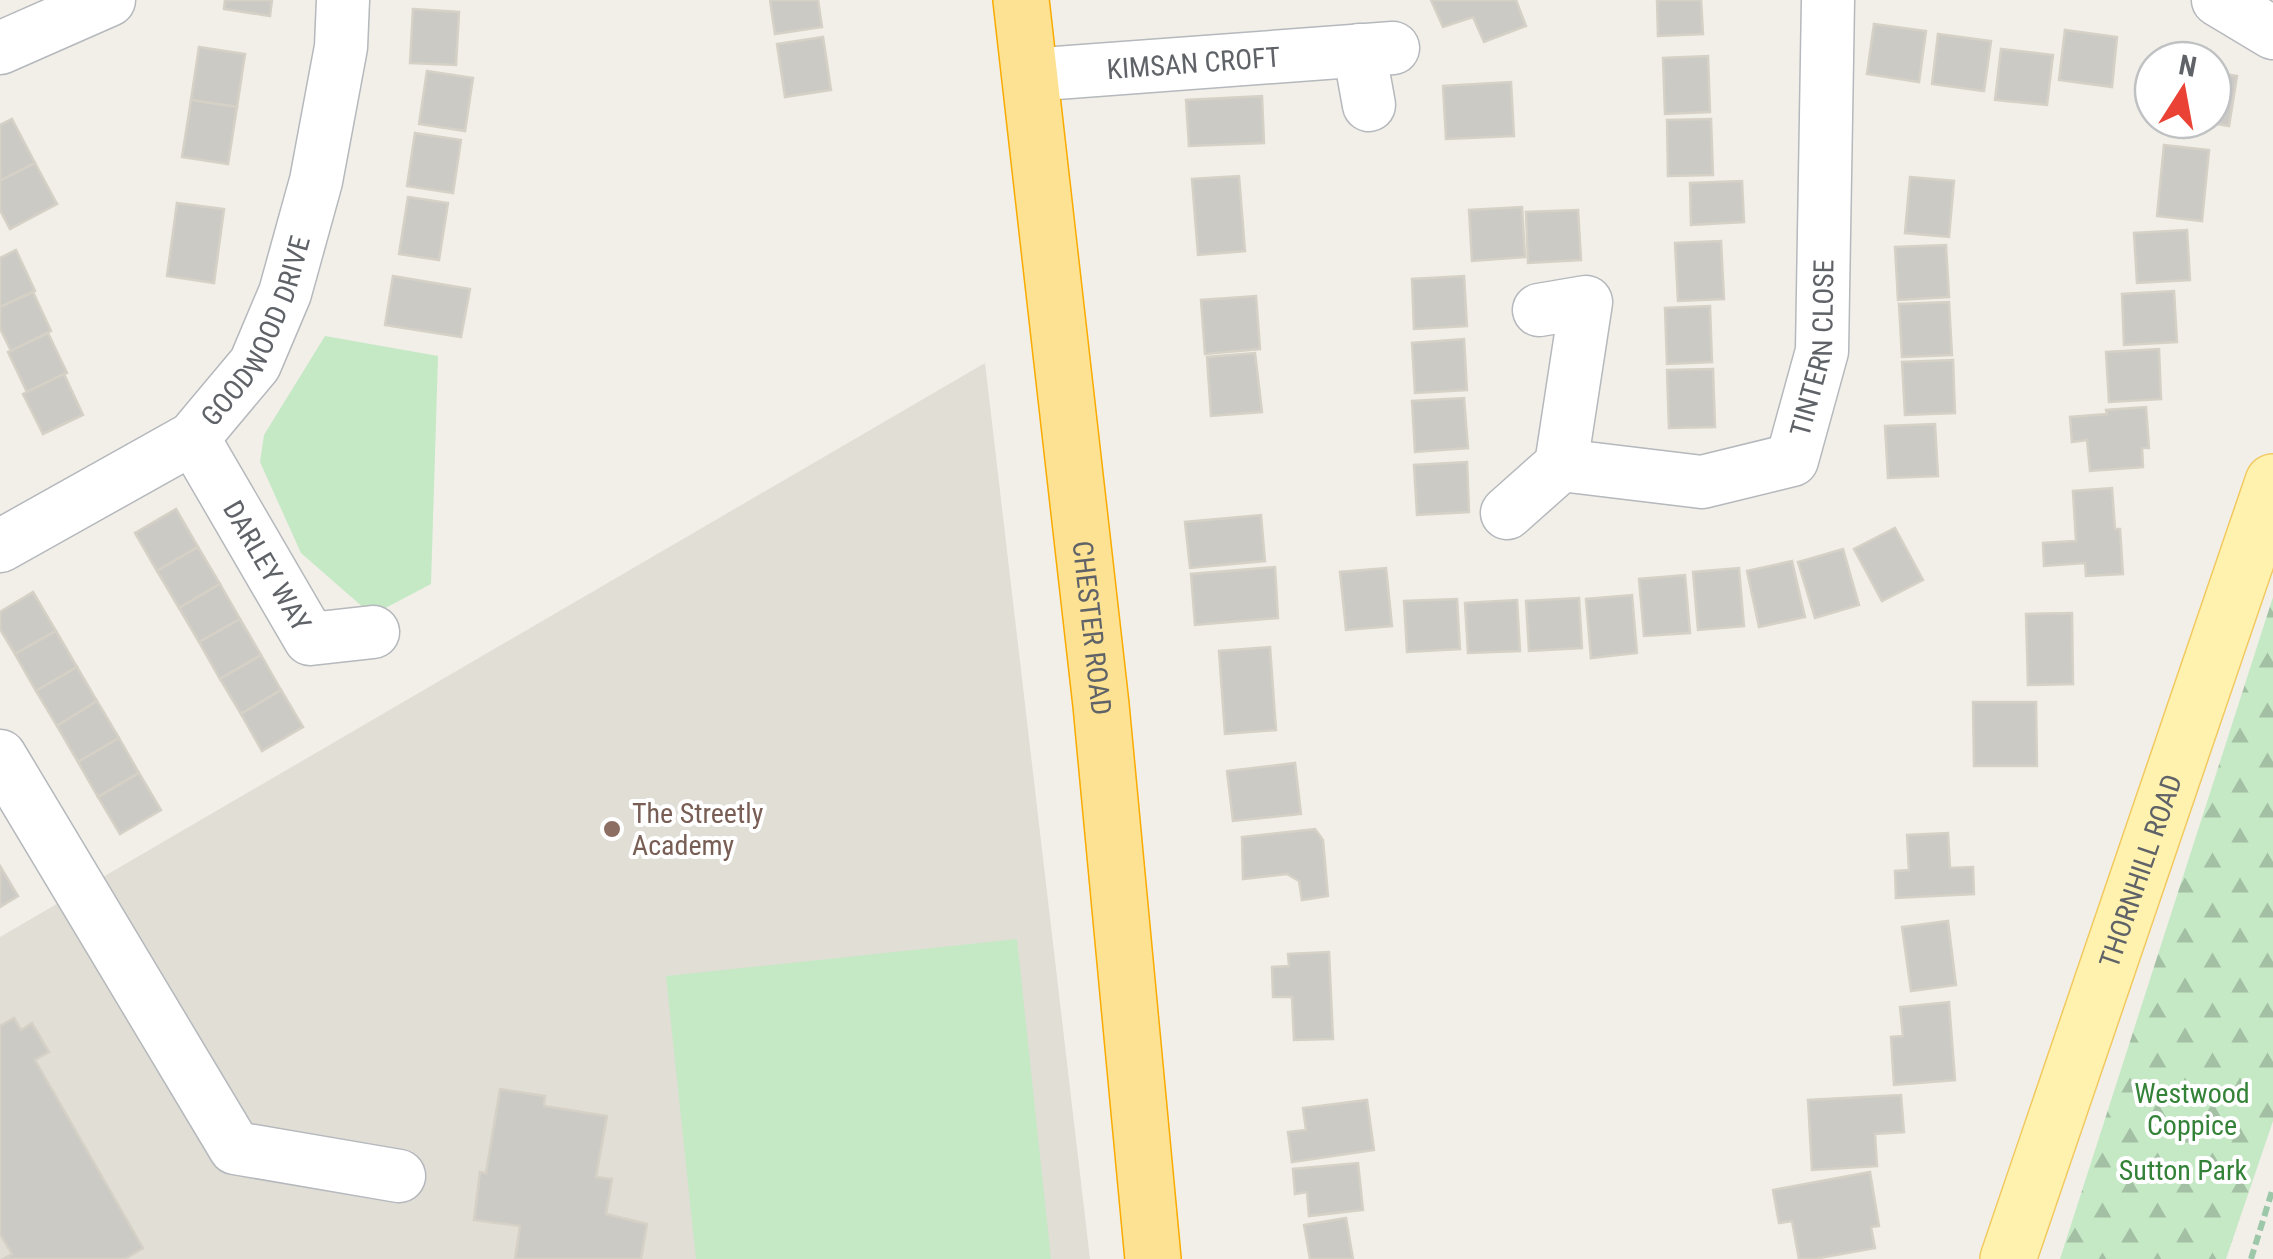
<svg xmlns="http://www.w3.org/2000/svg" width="2273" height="1259" font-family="'Roboto Condensed',sans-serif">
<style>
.education{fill:#e1ded6}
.green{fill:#c5e8c5}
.forest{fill:url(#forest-firs)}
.building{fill:#cccac5;stroke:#d6d1c6;stroke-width:2.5}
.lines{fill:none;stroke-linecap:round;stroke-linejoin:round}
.minor-casing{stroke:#b5b8bc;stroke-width:55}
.major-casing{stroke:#f2c960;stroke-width:58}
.highway-casing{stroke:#f9ab00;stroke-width:58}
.path{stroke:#9cc7a9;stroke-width:6;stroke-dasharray:10 5;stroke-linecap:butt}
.minor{stroke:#fff;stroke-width:52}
.major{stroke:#fff2af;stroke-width:55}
.highway{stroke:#fde293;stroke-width:55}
.education-dot{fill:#8d6e63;stroke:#fff;stroke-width:4}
.labels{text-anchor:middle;stroke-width:8;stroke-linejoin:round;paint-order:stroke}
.street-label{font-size:28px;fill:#5f6368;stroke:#fff}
.education-label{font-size:28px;fill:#785e54;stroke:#fff;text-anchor:start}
.park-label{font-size:28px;fill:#348238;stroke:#fff}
</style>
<defs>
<pattern id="forest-firs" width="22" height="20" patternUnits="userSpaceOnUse" patternTransform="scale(2.5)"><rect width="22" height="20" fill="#c5e8c5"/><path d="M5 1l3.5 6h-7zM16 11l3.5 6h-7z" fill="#a3c0a4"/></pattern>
</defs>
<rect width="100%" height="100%" fill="#f1efe8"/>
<!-- education -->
<path class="education" d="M 985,363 L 1090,1259 L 0,1259 L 0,937 Z"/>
<!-- green -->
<g class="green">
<path d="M 325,336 L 438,356 L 431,584 L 372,615 L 301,553 L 260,462 L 264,435 Z"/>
<path d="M 1017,939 L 1051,1259 L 696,1259 L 666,976 Z"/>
</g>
<!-- forest -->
<path class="forest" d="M 2273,597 L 2273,1121 L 2226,1259 L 2060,1259 Z"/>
<!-- building -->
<g class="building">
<path d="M 225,0 L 272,0 L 270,16 L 224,9 Z"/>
<path d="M 770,0 L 818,0 L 822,27 L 775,34 Z"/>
<path d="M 1431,0 L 1516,0 L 1526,26 L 1484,42 L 1473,17 L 1443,27 Z"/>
<path d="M 1657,0 L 1701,0 L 1703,34 L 1658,36 Z"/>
<path d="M 413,9 L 459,12 L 456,65 L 410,63 Z"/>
<path d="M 1874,24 L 1926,31 L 1919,82 L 1867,74 Z"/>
<path d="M 2065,30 L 2117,37 L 2112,87 L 2059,80 Z"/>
<path d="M 1938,34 L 1991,41 L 1984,91 L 1932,84 Z"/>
<path d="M 823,37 L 831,90 L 785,97 L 777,44 Z"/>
<path d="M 199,47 L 245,54 L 237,107 L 191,100 Z"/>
<path d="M 2001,49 L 2053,55 L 2047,105 L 1995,100 Z"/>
<path d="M 1708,56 L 1710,112 L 1665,114 L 1663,58 Z"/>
<path d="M 427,71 L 473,78 L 465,131 L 419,124 Z"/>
<path d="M 2213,72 L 2237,76 L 2229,126 L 2193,120 L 2213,120 Z"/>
<path d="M 1511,82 L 1514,136 L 1446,139 L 1443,86 Z"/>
<path d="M 1262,96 L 1264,143 L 1189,146 L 1186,100 Z"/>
<path d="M 191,100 L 237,107 L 228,164 L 182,157 Z"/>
<path d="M 12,119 L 35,163 L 0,181 L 0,125 Z"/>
<path d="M 1711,119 L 1713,175 L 1668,176 L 1667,120 Z"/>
<path d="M 415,133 L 461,140 L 453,193 L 407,186 Z"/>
<path d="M 2164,145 L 2209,150 L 2202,221 L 2157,216 Z"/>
<path d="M 35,163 L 57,204 L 10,229 L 0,210 L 0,181 Z"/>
<path d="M 1239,176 L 1245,251 L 1198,255 L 1192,179 Z"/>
<path d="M 1910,177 L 1954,181 L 1949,237 L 1905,233 Z"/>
<path d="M 1742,181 L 1744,222 L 1691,225 L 1690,183 Z"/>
<path d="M 408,197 L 448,203 L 439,260 L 399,254 Z"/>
<path d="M 177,203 L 224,209 L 214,283 L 167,276 Z"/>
<path d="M 1522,207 L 1525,257 L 1472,261 L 1469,210 Z"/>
<path d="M 1578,210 L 1581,260 L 1528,263 L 1526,212 Z"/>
<path d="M 2187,230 L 2190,280 L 2137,283 L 2134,233 Z"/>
<path d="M 1721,241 L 1724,299 L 1678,301 L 1675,243 Z"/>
<path d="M 1946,245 L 1949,297 L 1898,300 L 1895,247 Z"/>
<path d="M 16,250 L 35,291 L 0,307 L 0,258 Z"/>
<path d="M 393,276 L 470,289 L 461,337 L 385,325 Z"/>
<path d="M 1464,276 L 1467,326 L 1414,329 L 1412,279 Z"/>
<path d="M 2174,291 L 2177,342 L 2124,345 L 2122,294 Z"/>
<path d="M 33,292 L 51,331 L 11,351 L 0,328 L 0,307 Z"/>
<path d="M 1256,296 L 1260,349 L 1205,354 L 1201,300 Z"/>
<path d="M 1949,302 L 1952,355 L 1902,357 L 1899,304 Z"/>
<path d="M 1710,306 L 1712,362 L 1667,364 L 1665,308 Z"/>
<path d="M 48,333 L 67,373 L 27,392 L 8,352 Z"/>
<path d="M 1464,339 L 1467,390 L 1415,393 L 1412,343 Z"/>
<path d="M 2159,349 L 2161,399 L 2109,402 L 2106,352 Z"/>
<path d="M 1255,353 L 1262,412 L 1211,416 L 1207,357 Z"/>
<path d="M 1953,360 L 1955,413 L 1905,415 L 1902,362 Z"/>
<path d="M 1713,369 L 1715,427 L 1669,428 L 1667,370 Z"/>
<path d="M 64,374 L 83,415 L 43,434 L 23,394 Z"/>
<path d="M 1464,398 L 1468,448 L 1415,452 L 1412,401 Z"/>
<path d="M 2146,407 L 2149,448 L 2142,448 L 2143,467 L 2090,471 L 2087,440 L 2072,442 L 2070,417 L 2107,414 L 2106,410 Z"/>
<path d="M 1935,424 L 1938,476 L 1888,478 L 1885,426 Z"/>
<path d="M 1467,462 L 1469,512 L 1417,515 L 1414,465 Z"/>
<path d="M 2112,488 L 2115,529 L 2120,529 L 2123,574 L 2086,576 L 2085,563 L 2044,566 L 2043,543 L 2076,541 L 2073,491 Z"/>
<path d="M 176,509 L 198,547 L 157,571 L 135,533 Z"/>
<path d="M 1261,515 L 1265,561 L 1190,568 L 1185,522 Z"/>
<path d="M 1895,528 L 1923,580 L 1882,601 L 1854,549 Z"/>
<path d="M 198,547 L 220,584 L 179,608 L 157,571 Z"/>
<path d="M 1843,549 L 1859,605 L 1815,618 L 1798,562 Z"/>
<path d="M 1792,561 L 1805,617 L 1759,627 L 1747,571 Z"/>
<path d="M 1275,567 L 1278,618 L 1195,625 L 1191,574 Z"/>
<path d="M 1386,568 L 1392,626 L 1346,630 L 1340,572 Z"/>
<path d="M 1739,568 L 1744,626 L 1698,630 L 1693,572 Z"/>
<path d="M 1685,575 L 1690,633 L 1644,636 L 1639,579 Z"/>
<path d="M 220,584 L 240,619 L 199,642 L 179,608 Z"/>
<path d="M 33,592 L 56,631 L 15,654 L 0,629 L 0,612 Z"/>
<path d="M 1632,595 L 1637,653 L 1591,658 L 1586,599 Z"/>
<path d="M 1579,598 L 1582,648 L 1529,651 L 1526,601 Z"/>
<path d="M 1457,599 L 1460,649 L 1407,652 L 1404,601 Z"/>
<path d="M 1517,600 L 1520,651 L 1468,653 L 1465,603 Z"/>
<path d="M 2072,613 L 2073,684 L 2028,685 L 2026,614 Z"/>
<path d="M 240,619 L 261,655 L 220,679 L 199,642 Z"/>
<path d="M 56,631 L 77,667 L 36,691 L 15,654 Z"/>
<path d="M 1270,647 L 1276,730 L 1225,734 L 1219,651 Z"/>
<path d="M 261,655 L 281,690 L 241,714 L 220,679 Z"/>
<path d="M 77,667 L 97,701 L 57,726 L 36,691 Z"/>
<path d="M 281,690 L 303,727 L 262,751 L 241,714 Z"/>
<path d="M 97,701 L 119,738 L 78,762 L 57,726 Z"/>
<path d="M 1973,702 L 2036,702 L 2037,766 L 1974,766 Z"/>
<path d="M 119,738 L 139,773 L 98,797 L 78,762 Z"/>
<path d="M 1295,763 L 1301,814 L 1233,821 L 1227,771 Z"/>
<path d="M 139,773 L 161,810 L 120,834 L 98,797 Z"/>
<path d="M 1315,829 L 1323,840 L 1328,896 L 1302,900 L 1299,881 L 1287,874 L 1243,879 L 1242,837 Z"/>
<path d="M 1948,833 L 1950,868 L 1973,867 L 1974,894 L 1896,898 L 1895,871 L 1909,870 L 1907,835 Z"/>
<path d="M 0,866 L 18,896 L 0,907 Z"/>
<path d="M 1948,921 L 1956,985 L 1911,991 L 1902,927 Z"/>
<path d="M 1329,952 L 1333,1039 L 1294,1040 L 1292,997 L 1273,997 L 1272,967 L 1289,966 L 1288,954 Z"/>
<path d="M 1949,1002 L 1955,1080 L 1894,1085 L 1891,1037 L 1903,1036 L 1900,1007 Z"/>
<path d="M 14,1018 L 21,1030 L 32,1023 L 49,1052 L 35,1060 L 143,1248 L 125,1259 L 3,1259 L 12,1254 L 0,1234 L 0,1026 Z"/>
<path d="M 500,1089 L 545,1096 L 544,1106 L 607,1116 L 596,1177 L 612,1179 L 606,1214 L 647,1224 L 641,1259 L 515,1259 L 520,1226 L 474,1220 L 480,1172 L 486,1173 Z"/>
<path d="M 1901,1095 L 1904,1132 L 1875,1134 L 1877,1166 L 1812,1170 L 1808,1100 Z"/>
<path d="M 1367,1100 L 1374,1150 L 1292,1162 L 1288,1132 L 1306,1130 L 1303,1108 Z"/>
<path d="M 1358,1163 L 1363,1210 L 1309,1216 L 1307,1192 L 1295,1194 L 1293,1169 Z"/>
<path d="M 1870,1172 L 1879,1226 L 1871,1227 L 1875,1248 L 1814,1259 L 1799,1259 L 1792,1221 L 1779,1223 L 1773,1190 Z"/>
<path d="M 1346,1218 L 1353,1259 L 1310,1259 L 1304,1225 Z"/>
</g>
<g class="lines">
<!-- minor casing -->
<g class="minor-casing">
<g id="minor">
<path d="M 2218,0 L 2273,33"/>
<path d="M 0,48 L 109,0"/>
<path d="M 1359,50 L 1369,105"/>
<path id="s1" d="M 1029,75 L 1393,48"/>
<path d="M 1539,310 L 1586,302 L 1561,465"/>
<path id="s2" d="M 193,438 L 310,639 L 373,632"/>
<path id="s3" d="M 1507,513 L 1561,465 L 1702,482 L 1792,460 L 1822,351 L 1828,0"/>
<path id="s4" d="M 0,546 L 193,438 L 255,364 L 285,293 L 316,181 L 341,47 L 343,0"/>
<path d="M 0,756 L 235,1148 L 399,1176"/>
</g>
</g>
<!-- major casing -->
<g class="major-casing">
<g id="major">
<path id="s5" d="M 2008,1259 L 2273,482"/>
</g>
</g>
<!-- highway casing -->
<g class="highway-casing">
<g id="highway">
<path id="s6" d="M 1021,0 L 1101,705 L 1153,1259"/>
</g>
</g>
<!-- path -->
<path class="path" d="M 2251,1259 L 2273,1188"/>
<!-- minor -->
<use href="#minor" class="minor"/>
<!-- major -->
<use href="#major" class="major"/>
<!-- highway -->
<use href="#highway" class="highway"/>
</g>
<!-- markers -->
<circle class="education-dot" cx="612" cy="829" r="10"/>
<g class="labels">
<!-- street labels -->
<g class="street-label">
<text dy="10" stroke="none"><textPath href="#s1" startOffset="165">KIMSAN CROFT</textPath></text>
<text dy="10" stroke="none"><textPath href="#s4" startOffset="348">GOODWOOD DRIVE</textPath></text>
<text dy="10" stroke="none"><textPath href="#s3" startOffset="422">TINTERN CLOSE</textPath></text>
<text dy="10" stroke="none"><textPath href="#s2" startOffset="148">DARLEY WAY</textPath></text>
<text dy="10" stroke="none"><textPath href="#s6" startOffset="632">CHESTER ROAD</textPath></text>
<text dy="10" stroke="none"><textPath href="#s5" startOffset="410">THORNHILL ROAD</textPath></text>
</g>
<!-- education labels -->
<g class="education-label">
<text x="632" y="823">The Streetly<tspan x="632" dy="32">Academy</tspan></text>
</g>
<!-- park labels -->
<g class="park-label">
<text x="2192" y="1103">Westwood<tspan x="2192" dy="32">Coppice</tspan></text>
<text x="2183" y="1180">Sutton Park</text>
</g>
</g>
<!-- north arrow -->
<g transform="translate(2183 90) rotate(11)"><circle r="48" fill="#ffffff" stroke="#bfc1c3" stroke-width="2.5"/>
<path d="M0-8L18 38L0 25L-18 38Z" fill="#ea4335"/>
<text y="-15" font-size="28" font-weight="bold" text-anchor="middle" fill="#5f6368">N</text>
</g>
</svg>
